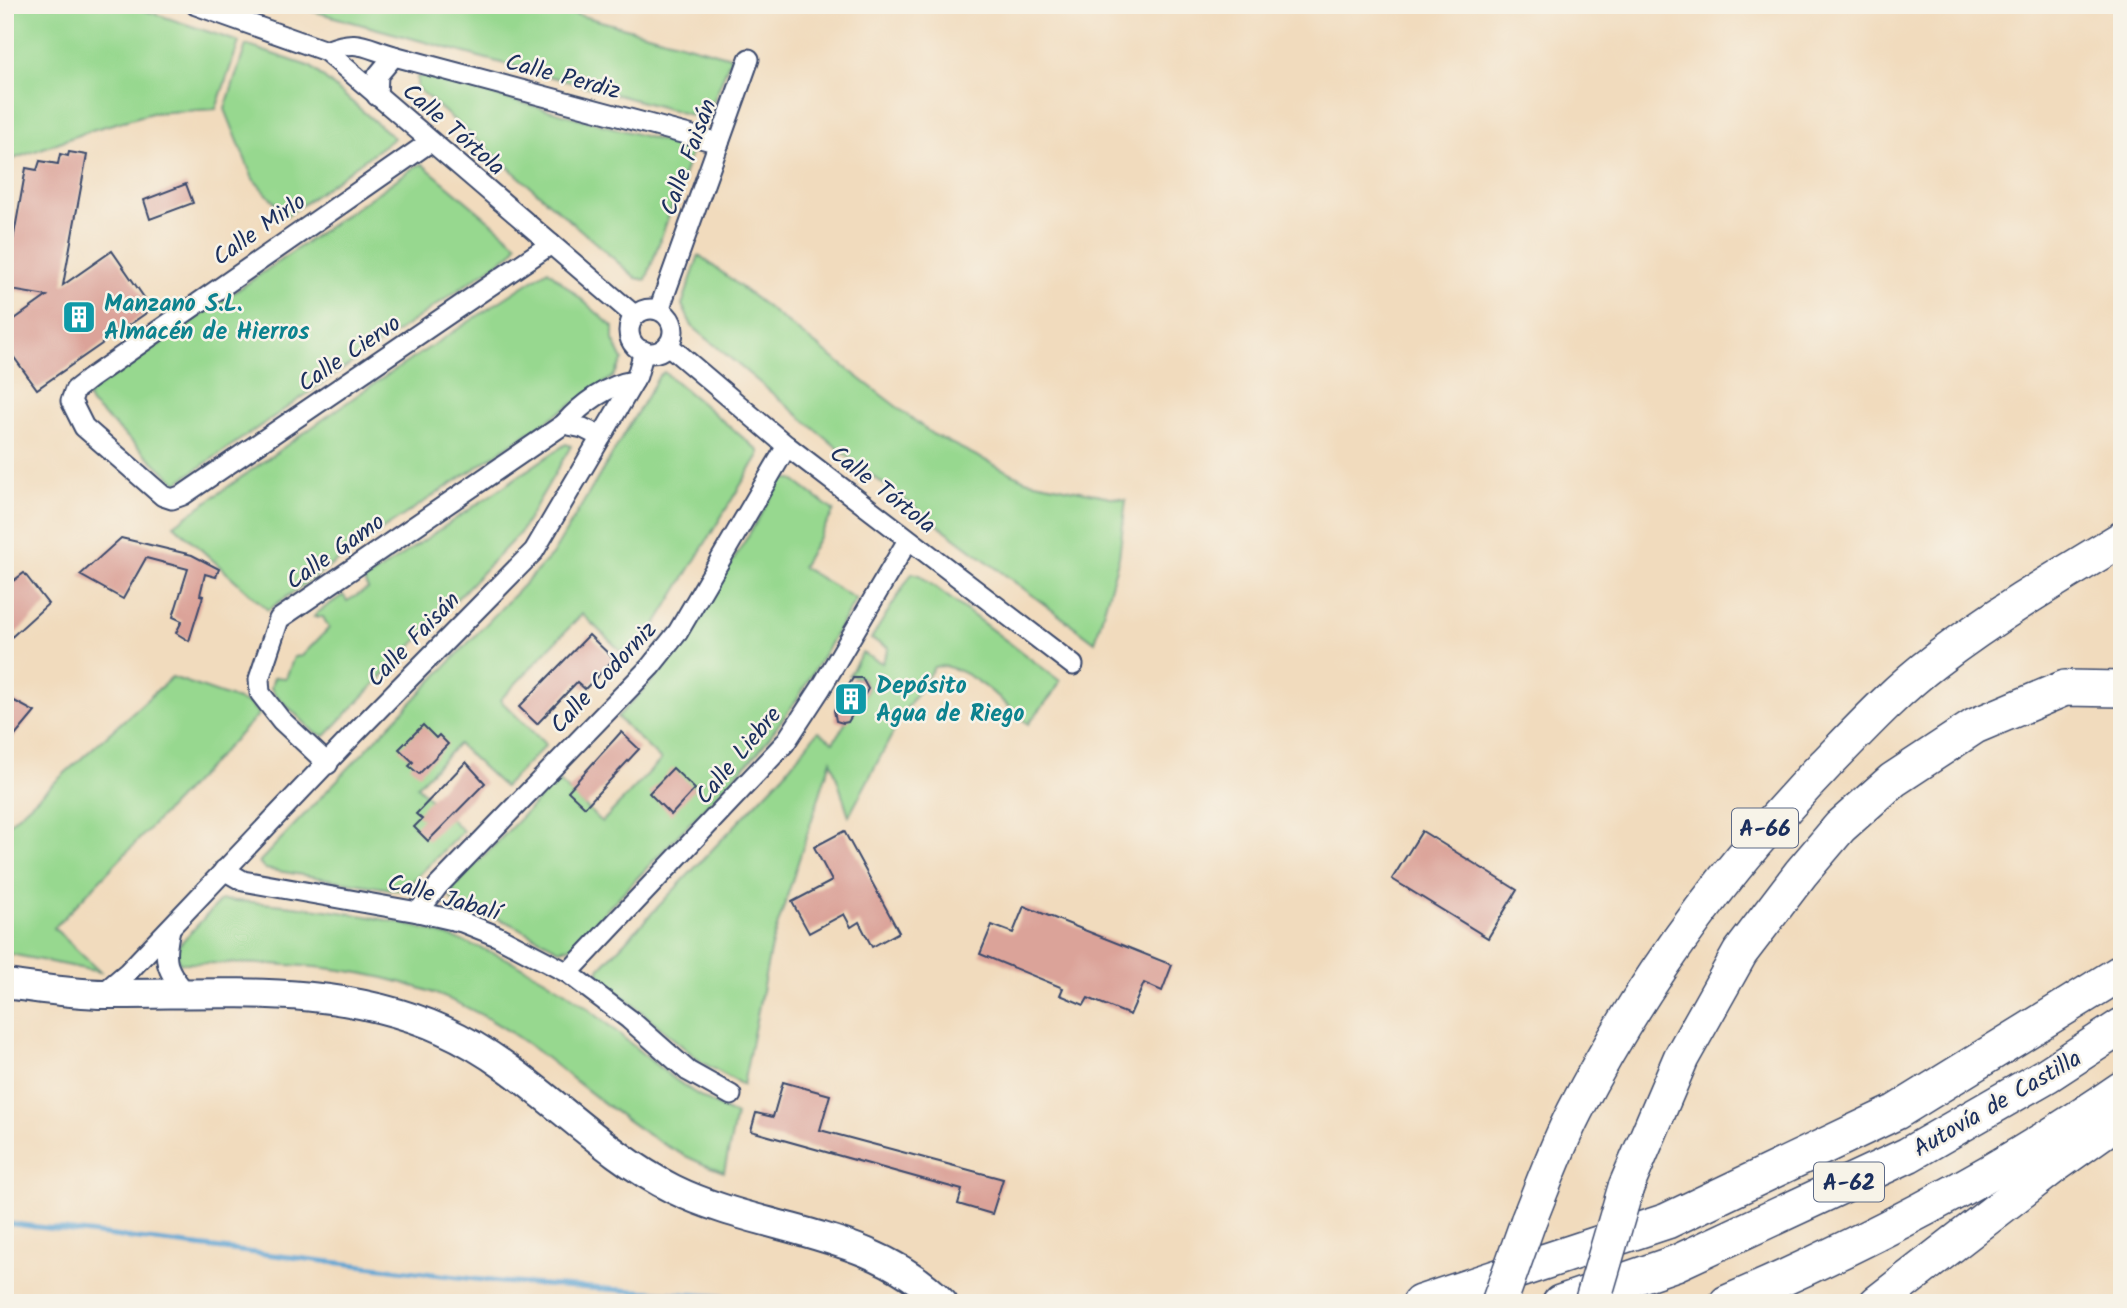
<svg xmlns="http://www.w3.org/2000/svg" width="2127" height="1308" font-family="Kalam,sans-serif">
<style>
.green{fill:#97d88f;stroke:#598476;stroke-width:2}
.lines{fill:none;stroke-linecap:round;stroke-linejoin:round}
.stream{stroke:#5ca3d2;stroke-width:5}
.building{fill:#dba399}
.street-casing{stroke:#3b496c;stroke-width:23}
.secondary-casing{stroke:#3b496c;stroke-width:32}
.highway-casing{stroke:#3b496c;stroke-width:38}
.street{stroke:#fff;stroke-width:19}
.secondary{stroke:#fff;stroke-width:28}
.highway{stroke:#fff;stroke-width:35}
.highway-bridge-casing{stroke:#3b496c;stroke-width:38;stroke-linecap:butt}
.highway-bridge{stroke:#fff;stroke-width:35}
.labels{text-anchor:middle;stroke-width:5;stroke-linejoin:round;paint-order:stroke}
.shield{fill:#f7f3e8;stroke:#5d6a87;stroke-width:2}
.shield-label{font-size:23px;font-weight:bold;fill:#1b2f5e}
.street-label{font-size:24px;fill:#1b2f5e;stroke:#f7f3e8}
.culture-label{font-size:24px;font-weight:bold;fill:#0d838f;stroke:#f7f3e8;text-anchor:start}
</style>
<rect width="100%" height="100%" fill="#f7f3e8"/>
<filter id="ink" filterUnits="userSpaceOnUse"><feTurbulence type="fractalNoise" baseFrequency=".0143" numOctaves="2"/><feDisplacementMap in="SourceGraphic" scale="14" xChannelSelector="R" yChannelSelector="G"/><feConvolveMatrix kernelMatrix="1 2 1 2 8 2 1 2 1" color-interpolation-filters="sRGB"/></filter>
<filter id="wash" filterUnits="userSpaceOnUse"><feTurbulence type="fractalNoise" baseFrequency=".00686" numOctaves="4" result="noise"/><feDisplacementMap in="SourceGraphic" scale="28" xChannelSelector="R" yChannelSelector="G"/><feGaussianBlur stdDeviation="1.57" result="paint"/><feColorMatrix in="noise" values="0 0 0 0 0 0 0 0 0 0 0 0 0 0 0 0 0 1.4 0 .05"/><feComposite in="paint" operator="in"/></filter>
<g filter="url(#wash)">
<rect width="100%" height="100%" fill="#f1dbbd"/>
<!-- green -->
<g class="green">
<path d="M 11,5 L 129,5 L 239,42 L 216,109 L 152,113 L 95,129 L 5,162 L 5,36 Z"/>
<path d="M 542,5 L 731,57 L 708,115 L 705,119 L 294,6 Z"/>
<path d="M 246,45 L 311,67 L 394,138 L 287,216 L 253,179 L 225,109 Z"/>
<path d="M 424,76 L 688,148 L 691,153 L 646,280 L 636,278 L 417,88 L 417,77 Z"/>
<path d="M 422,164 L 517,244 L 512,253 L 177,483 L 91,404 L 88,398 L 91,392 L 416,166 Z"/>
<path d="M 699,255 L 932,434 L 1025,480 L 1126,500 L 1119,557 L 1095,642 L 858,465 L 692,326 L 682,305 Z"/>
<path d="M 548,270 L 613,327 L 613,340 L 623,360 L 613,377 L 383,529 L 268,610 L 174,525 L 366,389 Z"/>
<path d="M 664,372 L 759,451 L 759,455 L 650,634 L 628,658 L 582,614 L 500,700 L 546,745 L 504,787 L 458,744 L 417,786 L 463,831 L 403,891 L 265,869 L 259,862 L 552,555 L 659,376 Z"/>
<path d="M 566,444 L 571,446 L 520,533 L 328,733 L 325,736 L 314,732 L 274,693 L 271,688 L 274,677 L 286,678 L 294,657 L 302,656 L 329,628 L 323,617 L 314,617 L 317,613 L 343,595 L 347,601 L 368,589 L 364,581 Z"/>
<path d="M 782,479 L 792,479 L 834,511 L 802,567 L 856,599 L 798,698 L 759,751 L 571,947 L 559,949 L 507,922 L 456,903 L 451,899 L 454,887 L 557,780 L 602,822 L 661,760 L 617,717 L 663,670 L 685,641 Z"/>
<path d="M 912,573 L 919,575 L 1060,681 L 1055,691 L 1028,724 C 1008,706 963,660 934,667 L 903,714 L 849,816 L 831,760 L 771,946 L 743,1085 L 701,1062 L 599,976 L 599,969 L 783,775 L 818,731 L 833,742 L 868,689 L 862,678 L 849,675 L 862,653 L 882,663 L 889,648 L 871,639 Z"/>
<path d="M 172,677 L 250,704 L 259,714 L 54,928 L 100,972 L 5,953 L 5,827 Z"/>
<path d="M 221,900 C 338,907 460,923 561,989 C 623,1030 666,1085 736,1115 L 724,1172 C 648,1147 592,1091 529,1045 C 416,963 311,963 179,963 L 176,948 Z"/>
</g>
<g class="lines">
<!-- stream -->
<path class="stream" d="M 5,1223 L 500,1282 L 817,1303"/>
</g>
<g id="blocks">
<!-- building -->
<g class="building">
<path d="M 69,152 L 87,155 L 63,285 L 112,251 L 152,309 L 37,389 L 5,345 L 5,326 L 47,296 L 5,289 L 5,285 L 26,168 L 37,170 L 40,161 L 58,164 L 60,154 L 68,156 Z"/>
<path d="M 186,184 L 193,203 L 150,219 L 144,200 Z"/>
<path d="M 121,538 L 192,555 L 219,569 L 216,577 L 205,574 L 200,595 L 203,596 L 189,641 L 176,633 L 182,621 L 173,617 L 188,569 L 146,558 L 123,599 L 80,575 Z"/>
<path d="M 24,573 L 48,604 L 5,643 L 5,587 Z"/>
<path d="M 589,635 L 614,659 L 585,689 L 577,682 L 537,724 L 519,707 Z"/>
<path d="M 853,678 L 862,678 L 868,689 L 848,722 L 843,723 L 836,721 L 834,710 Z"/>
<path d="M 5,696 L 35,712 L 5,748 Z"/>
<path d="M 423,725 L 436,738 L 439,735 L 448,744 L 419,774 L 409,766 L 413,762 L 399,749 Z"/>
<path d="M 621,732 L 639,749 L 585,807 L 568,791 Z"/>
<path d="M 466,762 L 485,783 L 428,841 L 414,827 L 422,819 L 416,814 Z"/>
<path d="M 673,768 L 695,789 L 671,815 L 649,793 Z"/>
<path d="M 844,831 L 899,932 L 872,947 L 859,922 L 851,927 L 844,914 L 809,933 L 792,902 L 832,881 L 814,847 Z"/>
<path d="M 1422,831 L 1517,890 L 1488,938 L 1392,879 Z"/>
<path d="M 1024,906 L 1172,965 L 1162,991 L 1144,983 L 1130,1015 L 1088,998 L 1084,1005 L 1060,995 L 1063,988 L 980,954 L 992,925 L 1013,933 Z"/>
<path d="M 783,1082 L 830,1095 L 820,1130 L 1003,1179 L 992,1214 L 958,1204 L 962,1190 L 751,1131 L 756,1113 L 773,1117 Z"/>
</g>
</g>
</g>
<g filter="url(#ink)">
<use href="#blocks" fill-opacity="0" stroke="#3b496c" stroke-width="2"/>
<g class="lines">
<!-- street casing -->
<g class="street-casing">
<g id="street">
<path d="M 196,5 L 326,51 L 635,316"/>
<path d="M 326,51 C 358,38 363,47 394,56 L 719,143"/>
<path d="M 377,96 L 378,75 L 394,56"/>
<path d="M 430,142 L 89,379 L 75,390 L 71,401 L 84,427 L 163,496 L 172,499 L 183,495 L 551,244"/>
<circle cx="651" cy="331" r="22"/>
<path d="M 659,310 L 749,59"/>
<path d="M 668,345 L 787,446 L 1073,665"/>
<path d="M 564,424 L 583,428 L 601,437"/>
<path d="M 328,764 L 281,720 L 260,693 L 259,679 L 279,619 L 564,424 C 582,404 607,385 634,381"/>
<path d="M 224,870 L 243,881 L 418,912 L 462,922 L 497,936 L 568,973 L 629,1019 L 688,1071 L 731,1095"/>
<path d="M 418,912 L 438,886 L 650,667 L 678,632 L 787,446"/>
<path d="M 170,929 C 163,961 165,969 187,994"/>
<path d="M 568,973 L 785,743 L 821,688 L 908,540"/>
<path d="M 102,994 L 128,972 L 356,732 L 534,551 L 637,376 L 644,351"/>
</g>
</g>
<!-- secondary casing -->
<g class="secondary-casing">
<path id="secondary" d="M 5,984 C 38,988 72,994 105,994 C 219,995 337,982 443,1030 C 529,1068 589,1147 673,1189 C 760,1232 872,1229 943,1303"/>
</g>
<!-- highway casing -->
<g class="highway-casing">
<g id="highway">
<path d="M 1626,1187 L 1681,1058 L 1740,953 L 1801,873 L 1840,827 L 1893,780 L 1975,726 L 2065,688 L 2122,689"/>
<path d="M 1528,1222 C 1543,1185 1557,1146 1575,1111 C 1641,983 1726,868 1825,765 C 1860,729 1896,690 1936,660 C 1995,615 2059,577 2122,539"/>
<path d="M 1420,1303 L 1667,1221 L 1896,1112 L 2122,972"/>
<path d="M 1560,1303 L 1676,1263 L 1908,1155 L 2047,1075 L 2122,1026"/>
<path d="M 1727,1303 C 1864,1244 1999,1174 2122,1089"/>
<path d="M 1877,1303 L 2055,1165 L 2117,1121"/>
</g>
</g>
<!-- street -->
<use href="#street" class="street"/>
<!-- secondary -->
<use href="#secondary" class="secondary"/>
<!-- highway -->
<use href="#highway" class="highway"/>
<!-- highway-bridge casing -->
<g class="highway-bridge-casing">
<g id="highway-bridge">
<path d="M 1499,1303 L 1528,1222"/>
<path d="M 1592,1303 L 1626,1187"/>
</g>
</g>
<!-- highway-bridge -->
<use href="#highway-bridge" class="highway-bridge"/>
</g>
</g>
<!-- icons -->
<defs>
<g id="building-square" transform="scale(1.75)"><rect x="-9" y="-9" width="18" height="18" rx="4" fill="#0f9aa8" stroke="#f7f3e8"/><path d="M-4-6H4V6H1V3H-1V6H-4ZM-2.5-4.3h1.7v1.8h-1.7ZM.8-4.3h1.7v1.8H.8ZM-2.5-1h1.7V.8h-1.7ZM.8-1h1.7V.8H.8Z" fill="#fff"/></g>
</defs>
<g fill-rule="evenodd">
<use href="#building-square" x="79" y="317"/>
<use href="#building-square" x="851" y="699"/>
</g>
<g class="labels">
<!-- shield labels -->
<g class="shield">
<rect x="1732" y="808.5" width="66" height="39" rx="5"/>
<rect x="1814" y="1162.5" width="70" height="39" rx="5"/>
</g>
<g class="shield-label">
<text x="1765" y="836">A-66</text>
<text x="1849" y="1190">A-62</text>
</g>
<!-- street labels -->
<g class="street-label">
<text transform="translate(563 76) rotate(15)" y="8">Calle Perdiz</text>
<text transform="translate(454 129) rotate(41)" y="8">Calle Tórtola</text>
<text transform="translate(688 157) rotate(-70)" y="8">Calle Faisán</text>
<text transform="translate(259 229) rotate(-35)" y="8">Calle Mirlo</text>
<text transform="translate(349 353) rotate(-34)" y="8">Calle Ciervo</text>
<text transform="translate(883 489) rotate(38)" y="8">Calle Tórtola</text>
<text transform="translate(335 551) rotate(-35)" y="8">Calle Gamo</text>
<text transform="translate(413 639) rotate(-46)" y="8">Calle Faisán</text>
<text transform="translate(603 677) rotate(-47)" y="8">Calle Codorniz</text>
<text transform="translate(738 755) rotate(-50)" y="8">Calle Liebre</text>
<text transform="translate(444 897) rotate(16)" y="8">Calle Jabalí</text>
<text transform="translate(1997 1103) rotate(-30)" y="8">Autovía de Castilla</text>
</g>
<!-- culture labels -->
<g class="culture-label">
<text x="104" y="311">Manzano S.L.<tspan x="104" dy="28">Almacén de Hierros</tspan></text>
<text x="876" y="693">Depósito<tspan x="876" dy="28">Agua de Riego</tspan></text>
</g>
</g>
<!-- margin -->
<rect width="2127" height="1308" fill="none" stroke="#f7f3e8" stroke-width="28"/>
</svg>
